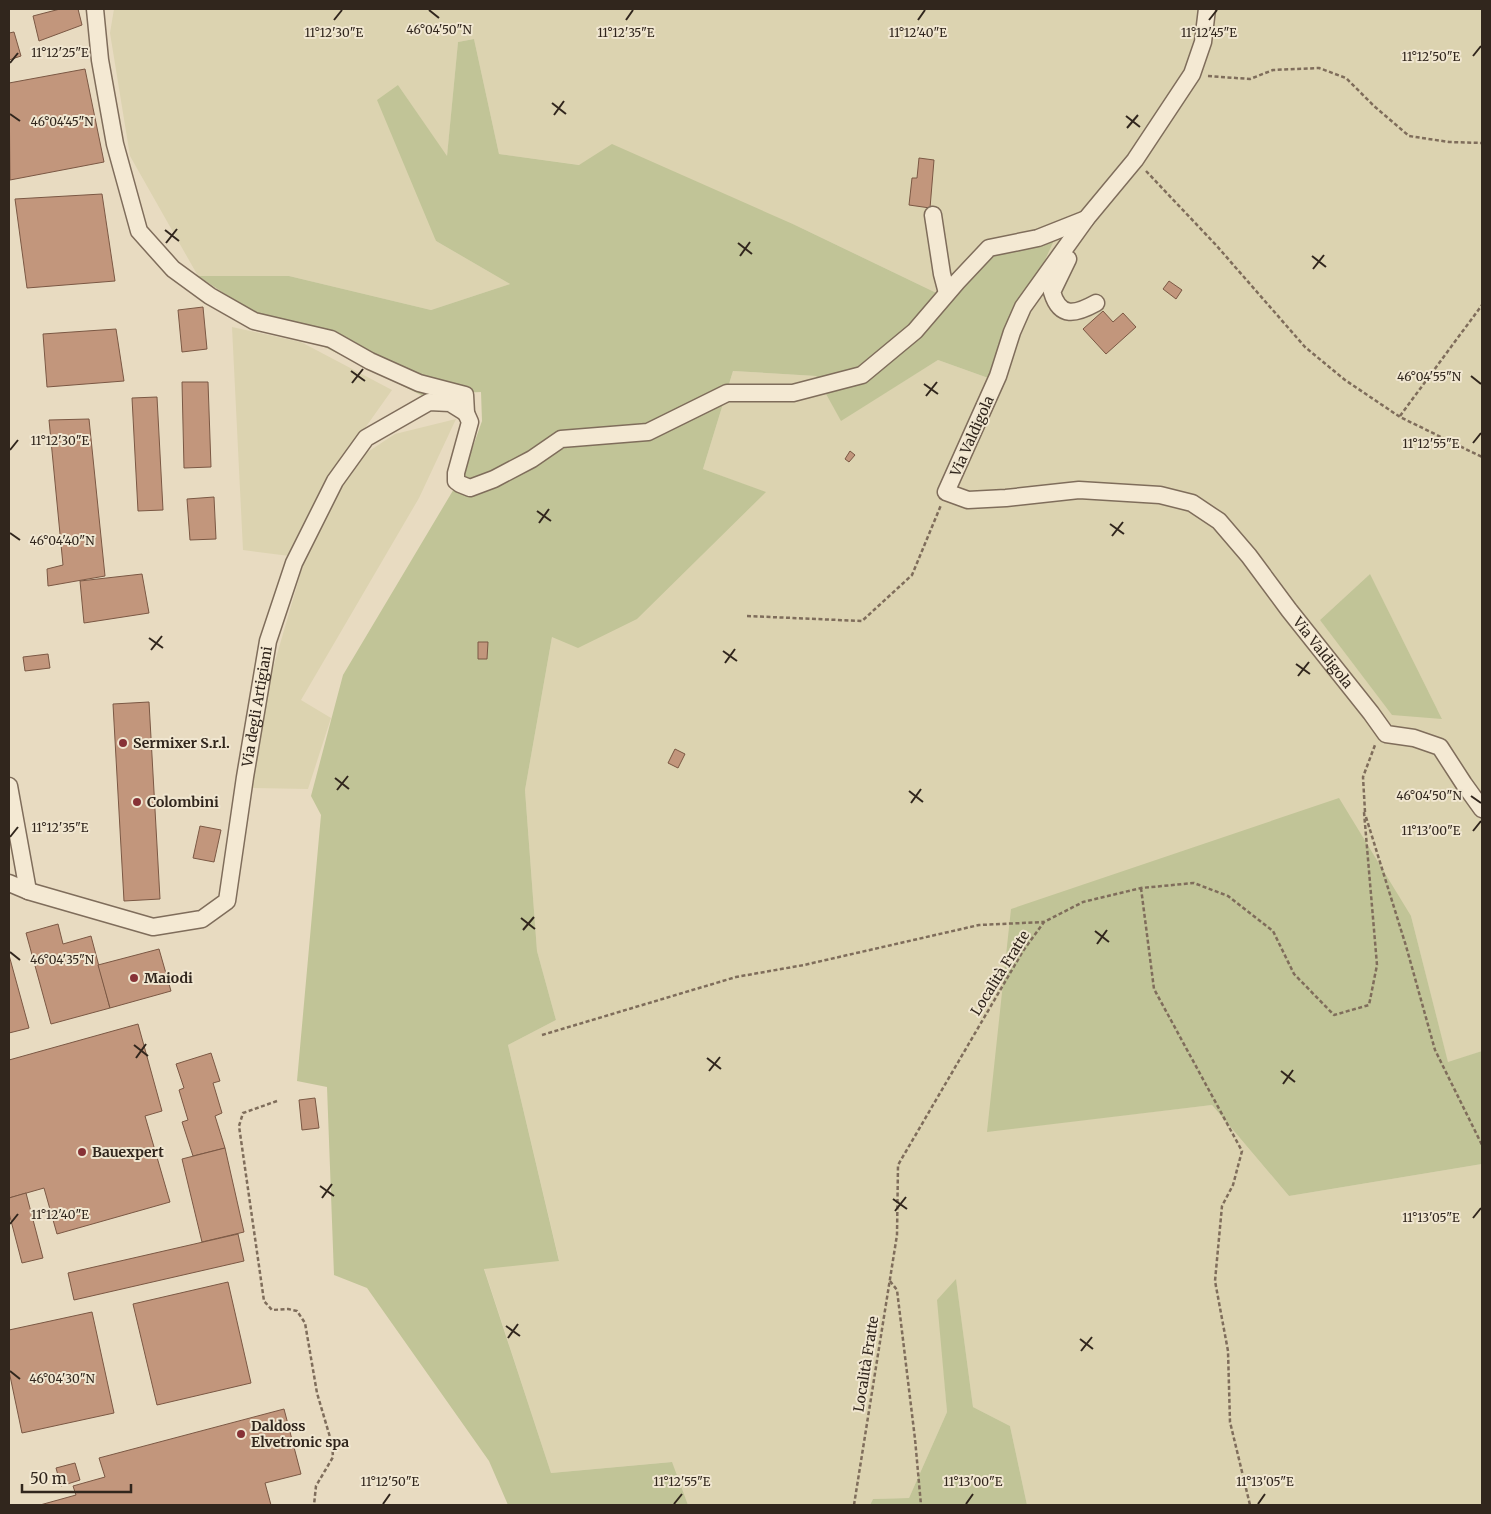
<svg xmlns="http://www.w3.org/2000/svg" width="1491" height="1514" font-family="Merriweather,serif">
<style>
.farmland{fill:#dcd3b0;fill-rule:evenodd}
.green{fill:#c1c497}
.building{fill:#c2967c;stroke:#7b5844}
.lines{fill:none;stroke-linecap:round;stroke-linejoin:round}
.minor-casing{stroke:#7f6d5b;stroke-width:19}
.path{stroke:#7f6d5b;stroke-width:2.5;stroke-dasharray:4 2.5;stroke-linecap:butt}
.minor{stroke:#f4e9d3;stroke-width:16}
.ticks{fill:none;stroke:#31261d;stroke-width:2}
.poi-dot{fill:#873236;stroke:#f0e6d0;stroke-width:2}
.labels{text-anchor:middle;stroke-width:4;stroke-linejoin:round;paint-order:stroke}
.street-label{font-size:14px;fill:#31261d;stroke:#f0e6d0}
.poi-label{font-size:14px;font-weight:bold;fill:#31261d;stroke:#f0e6d0;text-anchor:start}
.ticks-label{font-size:12px;text-anchor:middle;fill:#31261d;stroke:#f0e6d0;stroke-width:4;stroke-linejoin:round;paint-order:stroke}
</style>
<rect width="100%" height="100%" fill="#e8dbc1"/>
<!-- farmland -->
<g class="farmland">
<path d="M 114,9 L 1482,9 L 1482,1051 L 1448,1063 L 1411,916 L 987,1131 L 1212,1105 L 1289,1196 L 1482,1164 L 1482,1505 L 1027,1505 L 1010,1426 L 973,1407 L 956,1280 L 938,1300 L 947,1412 L 909,1498 L 873,1499 L 870,1505 L 688,1505 L 671,1462 L 551,1473 L 484,1268 L 559,1260 L 508,1045 L 556,1020 L 537,951 L 525,790 L 552,637 L 765,492 L 703,469 L 733,371 L 816,376 L 841,420 L 938,360 L 991,379 L 949,299 L 795,225 L 580,165 L 499,154 L 474,39 L 458,42 L 447,157 L 398,85 L 436,241 L 510,284 L 431,310 L 289,276 L 198,276 L 130,156 L 110,33 ZM 1370,574 L 1370,575 L 1442,719 L 1320,620 Z"/>
<path d="M 232,327 L 301,342 L 392,390 L 331,476 L 395,434 L 456,419 L 419,498 L 301,700 L 331,718 L 308,789 L 250,788 L 267,689 L 305,558 L 243,550 Z"/>
</g>
<!-- green -->
<g class="green">
<path d="M 474,39 L 499,154 L 579,165 L 612,144 L 795,225 L 949,299 L 991,251 L 1055,238 L 991,379 L 938,360 L 841,421 L 816,376 L 733,371 L 703,469 L 766,492 L 637,619 L 578,648 L 552,637 L 525,790 L 537,951 L 556,1020 L 508,1045 L 559,1261 L 484,1269 L 551,1473 L 672,1462 L 688,1505 L 508,1505 L 489,1461 L 367,1288 L 334,1275 L 327,1087 L 297,1081 L 321,815 L 311,796 L 343,675 L 464,472 L 482,421 L 481,392 L 421,395 L 246,308 L 198,276 L 289,276 L 431,310 L 510,284 L 436,241 L 377,100 L 398,85 L 447,156 L 458,42 Z"/>
<path d="M 1370,574 L 1442,719 L 1392,715 L 1320,620 Z"/>
<path d="M 1339,798 L 1411,916 L 1448,1062 L 1482,1051 L 1482,1164 L 1289,1196 L 1212,1105 L 987,1132 L 1011,909 Z"/>
<path d="M 956,1279 L 973,1407 L 1010,1426 L 1027,1505 L 870,1505 L 873,1499 L 909,1498 L 947,1412 L 937,1300 Z"/>
</g>
<!-- building -->
<g class="building">
<path d="M 60,9 L 78,9 L 82,25 L 39,41 L 33,16 Z"/>
<path d="M 14,32 L 21,56 L 9,60 L 9,33 Z"/>
<path d="M 85,69 L 104,162 L 10,180 L 9,83 Z"/>
<path d="M 919,158 L 934,160 L 930,208 L 909,205 L 912,178 L 917,178 Z"/>
<path d="M 102,194 L 115,281 L 27,288 L 15,199 Z"/>
<path d="M 1169,281 L 1182,290 L 1176,299 L 1163,289 Z"/>
<path d="M 203,307 L 207,349 L 182,352 L 178,310 Z"/>
<path d="M 1103,311 L 1113,322 L 1123,313 L 1136,327 L 1106,354 L 1083,329 Z"/>
<path d="M 116,329 L 124,381 L 47,387 L 43,334 Z"/>
<path d="M 182,382 L 208,382 L 211,467 L 184,468 Z"/>
<path d="M 157,397 L 163,510 L 138,511 L 132,398 Z"/>
<path d="M 89,419 L 105,576 L 48,586 L 47,569 L 63,565 L 49,420 Z"/>
<path d="M 850,451 L 855,455 L 849,462 L 845,459 Z"/>
<path d="M 214,497 L 216,539 L 190,540 L 187,499 Z"/>
<path d="M 142,574 L 149,613 L 84,623 L 80,581 Z"/>
<path d="M 478,642 L 488,642 L 487,659 L 478,659 Z"/>
<path d="M 48,654 L 50,668 L 25,671 L 23,657 Z"/>
<path d="M 149,702 L 160,899 L 124,901 L 113,704 Z"/>
<path d="M 675,749 L 685,754 L 678,768 L 668,763 Z"/>
<path d="M 200,826 L 221,830 L 214,862 L 193,858 Z"/>
<path d="M 58,924 L 63,944 L 91,936 L 110,1008 L 51,1024 L 26,933 Z"/>
<path d="M 159,949 L 171,991 L 110,1008 L 98,965 Z"/>
<path d="M 9,955 L 29,1028 L 9,1033 Z"/>
<path d="M 138,1024 L 162,1111 L 145,1116 L 170,1202 L 57,1234 L 44,1188 L 9,1198 L 9,1060 Z"/>
<path d="M 211,1053 L 220,1081 L 213,1083 L 222,1113 L 215,1116 L 225,1148 L 193,1156 L 182,1122 L 188,1120 L 179,1090 L 184,1088 L 176,1064 Z"/>
<path d="M 315,1098 L 319,1128 L 302,1130 L 299,1100 Z"/>
<path d="M 225,1148 L 244,1232 L 202,1242 L 182,1159 Z"/>
<path d="M 26,1193 L 43,1258 L 22,1263 L 9,1213 L 9,1198 Z"/>
<path d="M 238,1234 L 244,1261 L 74,1300 L 68,1273 Z"/>
<path d="M 228,1282 L 251,1383 L 157,1405 L 133,1304 Z"/>
<path d="M 92,1312 L 114,1413 L 22,1433 L 9,1371 L 9,1330 Z"/>
<path d="M 284,1409 L 301,1474 L 265,1483 L 271,1505 L 40,1505 L 76,1495 L 73,1486 L 105,1477 L 99,1458 Z"/>
<path d="M 75,1463 L 80,1480 L 61,1486 L 56,1468 Z"/>
</g>
<g class="lines">
<!-- minor casing -->
<g class="minor-casing">
<g id="minor">
<path d="M 95,9 L 100,60 L 115,144 L 139,231 L 173,269 L 210,296 L 254,321 L 331,339 L 370,361 L 419,383 L 465,395 L 466,413 L 470,422 L 456,473 L 456,481 L 460,484 L 470,488 L 494,479 L 532,459 L 561,439 L 648,432 L 727,393 L 793,393 L 862,375 L 915,331 L 957,282 L 989,248 L 1038,238 L 1086,219"/>
<path id="s1" d="M 1207,9 L 1203,42 L 1192,74 L 1135,160 L 1086,219 L 1023,307 L 1012,332 L 998,376 L 946,492 L 968,500 L 1006,498 L 1079,490 L 1160,495 L 1192,503 L 1219,521 L 1249,556 L 1289,610 L 1371,713 L 1386,734 L 1414,738 L 1440,747 L 1464,784 L 1482,809"/>
<path d="M 933,215 L 942,274 L 947,293"/>
<path d="M 1068,259 L 1052,292 C 1060,319 1076,314 1096,303"/>
<path d="M 9,786 L 28,891"/>
<path id="s2" d="M 9,883 L 28,891 L 153,927 L 202,919 L 227,901 L 245,777 L 268,641 L 294,563 L 335,481 L 366,438 L 429,402 L 450,403 L 466,413"/>
</g>
</g>
<!-- path -->
<g class="path">
<path d="M 1208,76 L 1250,79 L 1273,70 L 1319,68 L 1346,78 L 1374,106 L 1409,136 L 1449,142 L 1482,143"/>
<path d="M 1146,171 L 1216,245 L 1305,347 L 1345,380 L 1400,417 L 1482,457"/>
<path d="M 1400,416 L 1482,305"/>
<path d="M 747,616 L 862,621 L 912,575 L 941,505"/>
<path d="M 1365,812 L 1363,777 L 1375,745"/>
<path d="M 1366,817 L 1406,946 L 1435,1050 L 1482,1145"/>
<path d="M 1141,888 L 1154,989 L 1242,1151 L 1233,1185 L 1222,1206 L 1215,1281 L 1228,1351 L 1230,1422 L 1250,1505"/>
<path d="M 542,1035 L 736,977 L 804,965 L 979,925 L 1044,922"/>
<path d="M 277,1101 L 243,1113 L 239,1126 L 264,1301 L 272,1310 L 288,1309 L 297,1311 L 305,1323 L 317,1393 L 332,1444 L 333,1457 L 316,1486 L 314,1505"/>
<path d="M 890,1281 L 897,1290 L 915,1439 L 921,1505"/>
<path d="M 854,1505 L 897,1235 L 898,1165 L 1023,951 L 1044,922 L 1083,902 L 1141,888 L 1194,883 L 1228,896 L 1273,931 L 1294,974 L 1334,1015 L 1369,1005 L 1377,965 L 1364,812"/>
</g>
<!-- minor -->
<use href="#minor" class="minor"/>
</g>
<!-- ticks -->
<path class="ticks" d="M 429,10 L 439,18M 334,20 L 342,10M 626,20 L 633,10M 918,20 L 925,10M 1209,20 L 1217,10M 1473,56 L 1481,46M 10,63 L 18,53M 552,103 L 566,114M 10,114 L 20,121M 554,115 L 564,101M 1126,116 L 1140,127M 1127,128 L 1138,115M 165,230 L 179,241M 166,243 L 177,229M 738,243 L 752,254M 740,256 L 750,242M 1312,256 L 1326,267M 1313,269 L 1324,255M 351,371 L 365,381M 1471,376 L 1481,384M 352,383 L 363,369M 924,384 L 938,394M 926,396 L 937,382M 1473,443 L 1481,433M 10,450 L 18,440M 537,511 L 551,521M 539,523 L 549,509M 1110,524 L 1124,534M 10,533 L 20,540M 1112,536 L 1123,522M 149,638 L 163,648M 151,650 L 162,636M 723,651 L 737,661M 725,663 L 735,649M 1296,664 L 1310,674M 1298,676 L 1309,662M 335,778 L 349,789M 337,790 L 348,776M 909,791 L 923,802M 1471,796 L 1481,803M 911,803 L 921,789M 1473,831 L 1481,821M 10,837 L 18,827M 521,918 L 535,929M 523,930 L 534,917M 1095,931 L 1109,942M 1097,944 L 1107,930M 10,952 L 20,960M 134,1045 L 148,1056M 136,1058 L 146,1044M 707,1058 L 721,1069M 709,1071 L 720,1057M 1281,1071 L 1295,1082M 1283,1084 L 1293,1070M 320,1186 L 334,1196M 322,1198 L 332,1184M 893,1199 L 907,1209M 895,1211 L 906,1197M 1473,1218 L 1481,1208M 10,1224 L 18,1214M 506,1326 L 520,1336M 508,1338 L 518,1324M 1080,1339 L 1093,1349M 1081,1351 L 1092,1337M 10,1371 L 20,1379M 383,1504 L 390,1494M 674,1504 L 682,1494M 966,1504 L 973,1494M 1258,1504 L 1265,1494"/>
<!-- markers -->
<g class="poi-dot">
<circle cx="123" cy="743" r="5"/>
<circle cx="137" cy="802" r="5"/>
<circle cx="134" cy="978" r="5"/>
<circle cx="82" cy="1152" r="5"/>
<circle cx="241" cy="1434" r="5"/>
</g>
<g class="labels">
<!-- street labels -->
<g class="street-label">
<text transform="translate(972 436) rotate(-66)" y="5">Via Valdigola</text>
<text dy="5" stroke="none"><textPath href="#s1" startOffset="1005">Via Valdigola</textPath></text>
<text dy="5" stroke="none"><textPath href="#s2" startOffset="428">Via degli Artigiani</textPath></text>
<text transform="translate(1000 973) rotate(-58)" y="5">Località Fratte</text>
<text transform="translate(866 1364) rotate(-81)" y="5">Località Fratte</text>
</g>
<!-- poi labels -->
<g class="poi-label">
<text x="133" y="748">Sermixer S.r.l.</text>
<text x="147" y="807">Colombini</text>
<text x="144" y="983">Maiodi</text>
<text x="92" y="1157">Bauexpert</text>
<text x="251" y="1431">Daldoss<tspan x="251" dy="16">Elvetronic spa</tspan></text>
</g>
</g>
<g class="ticks-label">
<text x="439" y="34">46°04'50"N</text>
<text x="334" y="37">11°12'30"E</text>
<text x="626" y="37">11°12'35"E</text>
<text x="918" y="37">11°12'40"E</text>
<text x="1209" y="37">11°12'45"E</text>
<text x="60" y="57">11°12'25"E</text>
<text x="1431" y="61">11°12'50"E</text>
<text x="62" y="126">46°04'45"N</text>
<text x="1429" y="381">46°04'55"N</text>
<text x="60" y="445">11°12'30"E</text>
<text x="1431" y="448">11°12'55"E</text>
<text x="62" y="545">46°04'40"N</text>
<text x="1429" y="800">46°04'50"N</text>
<text x="60" y="832">11°12'35"E</text>
<text x="1431" y="835">11°13'00"E</text>
<text x="62" y="964">46°04'35"N</text>
<text x="60" y="1219">11°12'40"E</text>
<text x="1431" y="1222">11°13'05"E</text>
<text x="62" y="1383">46°04'30"N</text>
<text x="390" y="1486">11°12'50"E</text>
<text x="682" y="1486">11°12'55"E</text>
<text x="973" y="1486">11°13'00"E</text>
<text x="1265" y="1486">11°13'05"E</text>
</g>
<!-- border -->
<rect width="1491" height="1514" fill="none" stroke="#31261d" stroke-width="20"/>
<!-- scale -->
<path d="M22 1484v8h109v-8" fill="none" stroke="#31261d" stroke-width="2.5"/>
<text x="30" y="1484" font-size="15" fill="#31261d" stroke="#f0e6d0" stroke-width="4" paint-order="stroke">50 m</text>
</svg>
